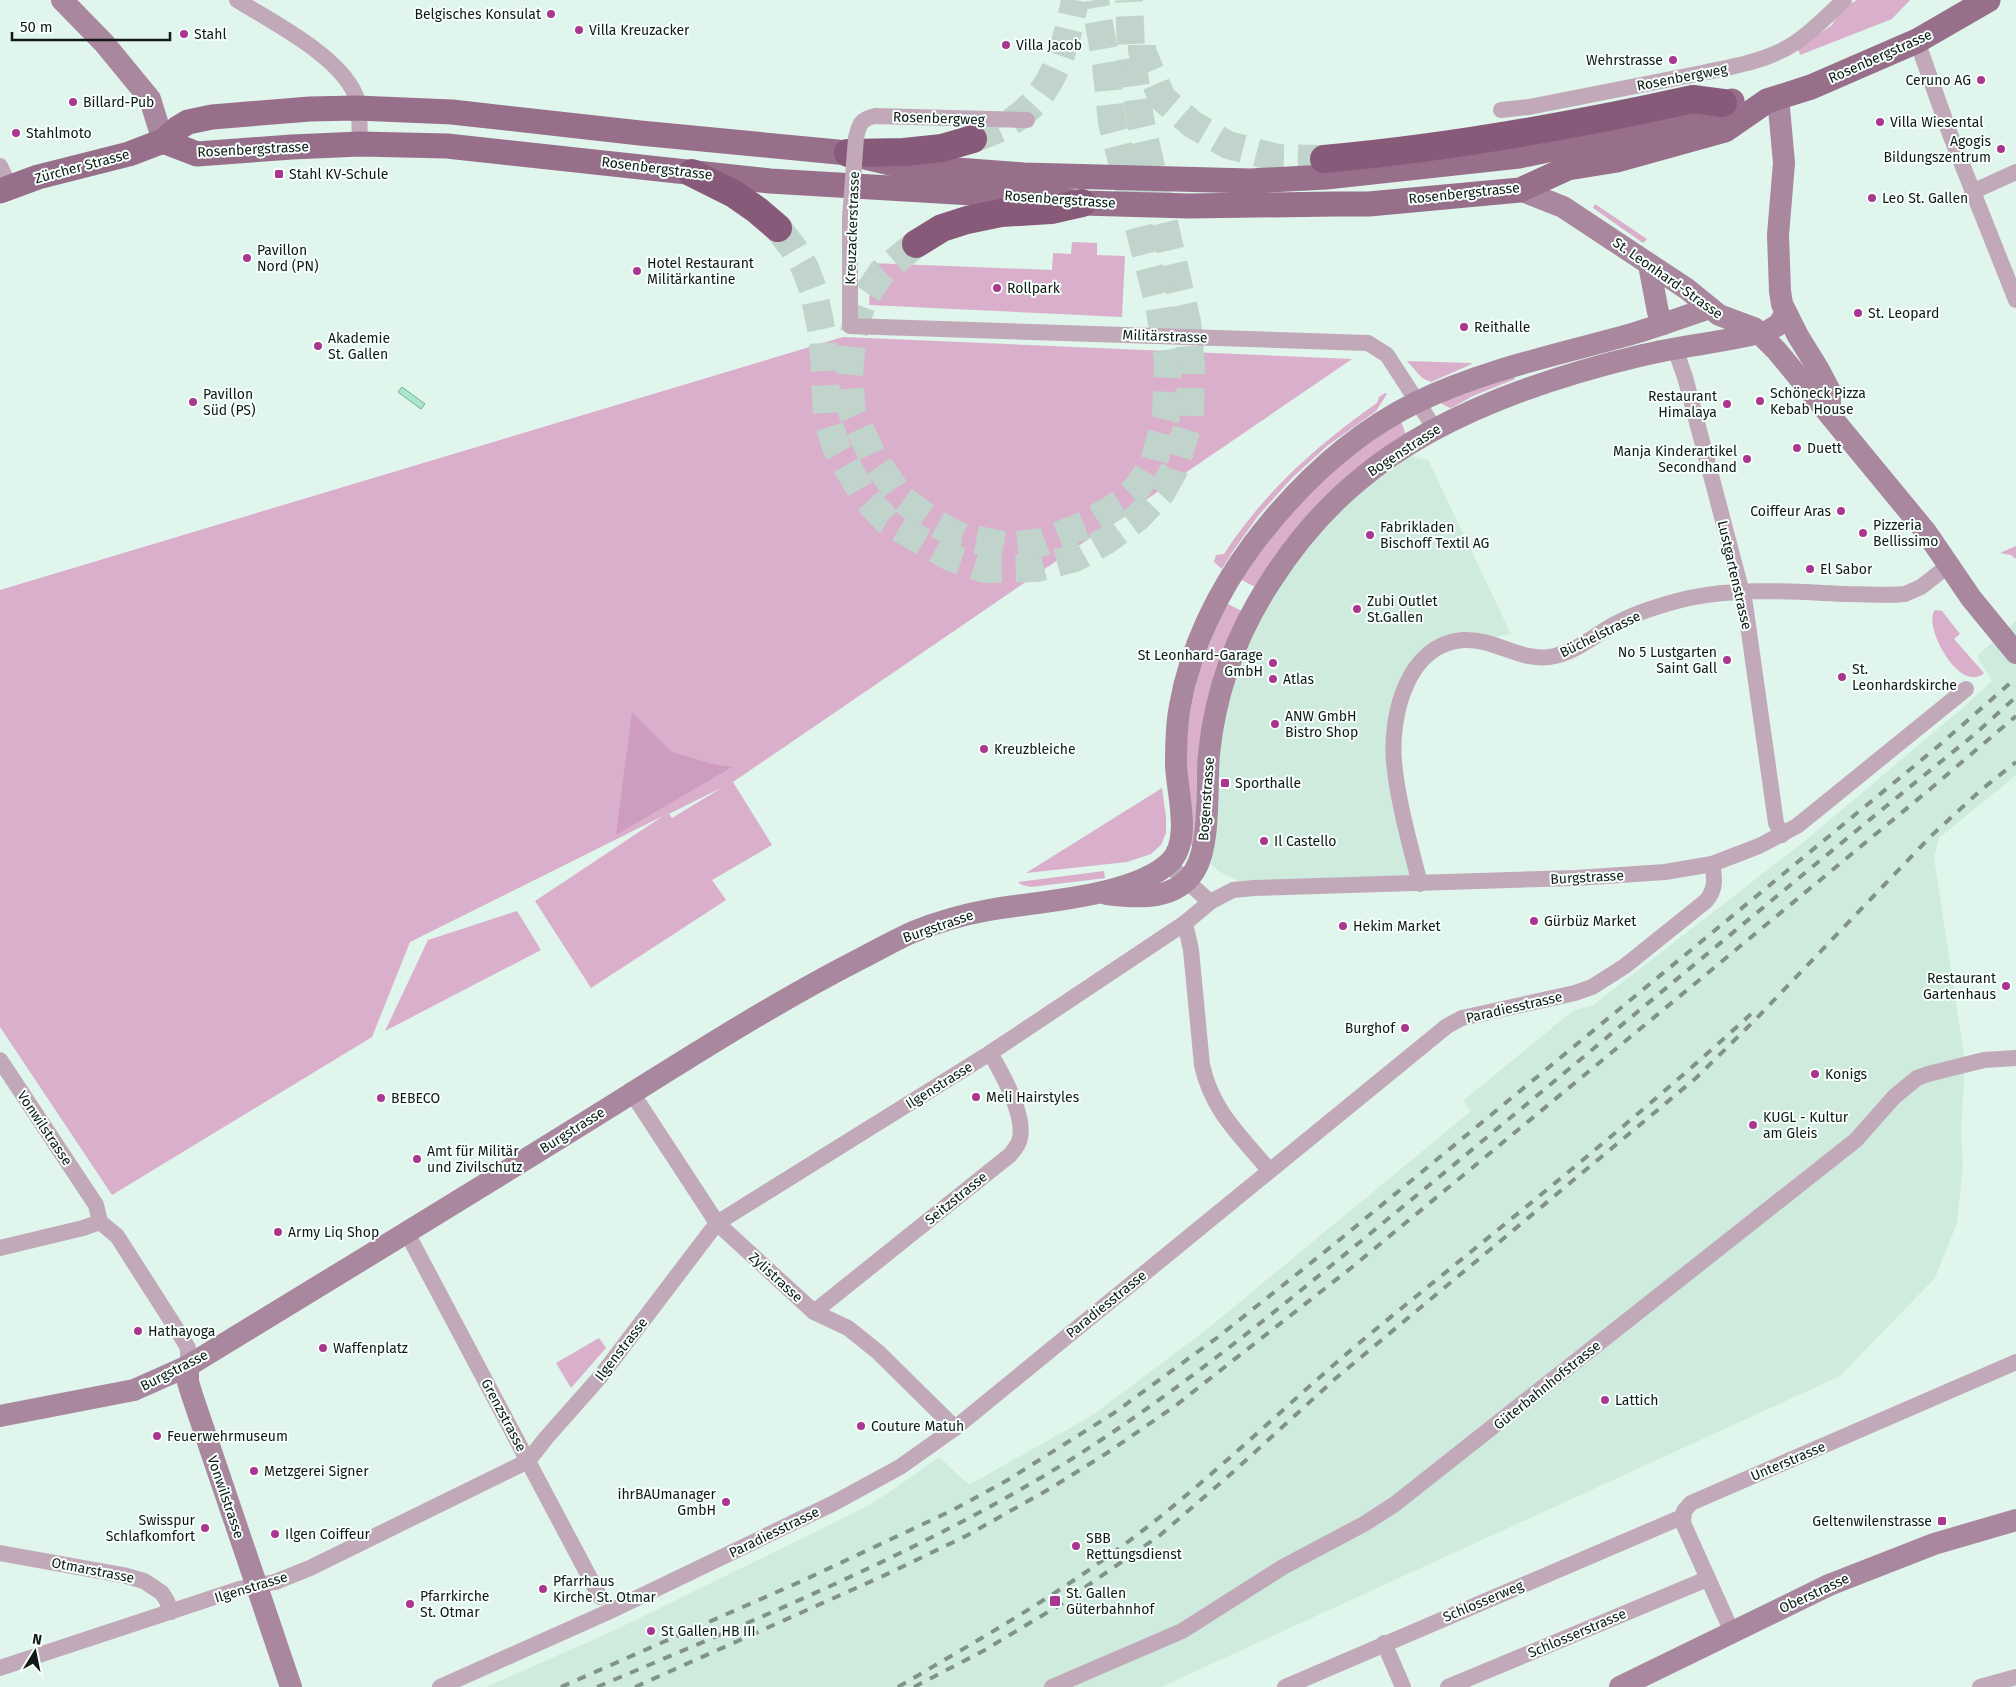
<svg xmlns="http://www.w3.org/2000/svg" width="2016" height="1687" font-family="'Fira Sans',sans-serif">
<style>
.built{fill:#ceebde}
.green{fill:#daafcc;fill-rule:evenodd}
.forest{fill:#ce9cbe}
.water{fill:#a8e8cc;stroke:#7baa95}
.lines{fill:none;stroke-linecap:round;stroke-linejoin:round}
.highway-tunnel{stroke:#c1d4cb;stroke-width:28;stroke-dasharray:28 14;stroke-linecap:butt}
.street{stroke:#c1a9b9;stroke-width:16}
.secondary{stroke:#a9879e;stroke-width:22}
.primary{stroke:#976f8b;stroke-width:25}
.highway{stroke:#885a7a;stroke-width:28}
.rail{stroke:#82918a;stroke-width:4;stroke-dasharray:9 9;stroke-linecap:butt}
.street-bridge{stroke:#c1a9b9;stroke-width:16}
.poi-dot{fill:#aa368f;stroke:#f6fffb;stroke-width:2}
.labels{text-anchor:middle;stroke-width:4;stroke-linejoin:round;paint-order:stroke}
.poi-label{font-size:14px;fill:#111815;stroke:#f6fffb;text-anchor:start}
.street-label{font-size:14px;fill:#111815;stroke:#f6fffb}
</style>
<rect width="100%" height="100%" fill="#e0f5eb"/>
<!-- built -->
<g class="built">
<path d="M 1396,453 L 1428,460 L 1511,634 L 1476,640 L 1426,655 L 1395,721 L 1420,884 L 1254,888 L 1222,873 L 1201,856 L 1214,722 L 1280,566 Z"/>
<path d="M 2016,621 L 2016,775 L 1939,838 L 1934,858 L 1965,1062 L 1961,1131 L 1963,1166 L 1957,1223 L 1935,1278 L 1840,1376 L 1161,1687 L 486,1687 L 611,1632 L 862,1509 L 887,1494 L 939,1457 L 969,1485 L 1091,1416 L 1206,1330 L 1471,1111 L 1463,1101 L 1574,1010 L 1592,1006 L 1805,841 L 1966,705 L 1992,681 L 1977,656 Z"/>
</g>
<!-- green -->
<g class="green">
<path d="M 1857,0 L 1910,0 L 1892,19 L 1800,55 L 1798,48 L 1832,25 L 1840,10 Z"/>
<path d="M 1595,204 L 1647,239 L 1643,243 L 1593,208 Z"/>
<path d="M 1072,242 L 1097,243 L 1097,255 L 1125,256 L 1122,317 L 869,305 L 871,263 L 1052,270 L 1053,253 L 1071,254 Z"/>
<path d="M 843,337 L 1352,359 L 733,782 L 772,845 L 712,880 L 726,900 L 591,988 L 535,901 L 663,816 L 410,942 L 372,1037 L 112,1195 L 0,1027 L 0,590 ZM 723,787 L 672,818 L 669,814 Z"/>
<path d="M 1407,361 L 1471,363 L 1472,364 L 1431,382 L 1422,378 Z"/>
<path d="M 1512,373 L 1515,379 L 1473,396 L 1453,407 L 1450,408 L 1442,404 L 1442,401 Z"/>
<path d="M 1385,393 L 1387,394 L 1376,411 L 1327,446 L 1292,478 L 1258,516 L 1231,554 L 1222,569 L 1214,562 L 1216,555 L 1224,554 C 1265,491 1316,446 1377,403 L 1379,397 Z"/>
<path d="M 1401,421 L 1406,435 L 1255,587 L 1240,579 L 1258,552 L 1325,475 Z"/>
<path d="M 2016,546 L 2016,559 L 2011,555 L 2000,553 Z"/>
<path d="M 1226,603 L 1242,611 L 1197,769 L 1195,846 L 1190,845 L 1185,734 L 1200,667 Z"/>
<path d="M 1935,610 L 1942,611 L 1960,634 L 1954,639 L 1984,673 C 1960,695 1922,625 1935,610 Z"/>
<path d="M 1162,788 L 1166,817 L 1166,833 L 1161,845 L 1151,854 L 1127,862 L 1026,873 Z"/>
<path d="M 1104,871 L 1105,878 L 1098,879 L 1031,887 L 1022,885 L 1018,882 Z"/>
<path d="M 517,911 L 541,950 L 385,1031 L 428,940 Z"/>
<path d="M 599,1338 L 606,1348 L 571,1388 L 556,1363 Z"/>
</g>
<!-- forest -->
<path class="forest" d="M 632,712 L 672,752 L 712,764 L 732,767 L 616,835 Z"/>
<!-- water -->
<path class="water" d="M 402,387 L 425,404 L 421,409 L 398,392 Z"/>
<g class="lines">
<!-- highway-tunnel -->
<g class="highway-tunnel">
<path d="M 1142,45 L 1142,51 L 1162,98 L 1192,124 L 1228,145 L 1278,158 L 1324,159"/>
<path d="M 973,139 C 984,134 996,131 1006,125 C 1053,98 1065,50 1075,0"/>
<path d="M 778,228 L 794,249 L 805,268 L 813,289 L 823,337 L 827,417 L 836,447 L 864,496 L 887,521 L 952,558 L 985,569 L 1037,568 L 1075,558 L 1107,540 L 1137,518 L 1161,493 L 1174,470 L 1190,418 L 1191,366 L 1187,322 L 1140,119 L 1131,51 L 1129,0"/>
<path d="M 916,244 L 882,272 L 865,297 L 858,316 L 852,342 L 849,376 L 852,412 L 873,457 L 902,499 L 933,522 L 961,537 L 1009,546 L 1043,542 L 1085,525 L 1121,503 L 1138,487 L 1154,462 L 1166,417 L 1168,362 L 1159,305 L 1112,123 L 1106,64 L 1095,0"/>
</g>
<!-- street -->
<g class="street">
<path d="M 237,0 C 272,22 338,55 355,94 C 361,107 359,129 360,144"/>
<path d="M 1917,41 L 1950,134 L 2016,300"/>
<path d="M 1501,110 L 1529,107 L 1707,72 C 1737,66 1769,60 1795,43 C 1813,31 1828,15 1844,0"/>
<path d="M 856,138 C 859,124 861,119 875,116 L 1027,120"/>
<path d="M 0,166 L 10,187"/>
<path d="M 1972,192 L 2016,172"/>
<path d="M 850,218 L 850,326 L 1368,343 L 1387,355 L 1435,429"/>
<path d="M 1675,349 L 1685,377 L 1745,604 L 1776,823 L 1782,835"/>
<path d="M 1168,864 L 1210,902 L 1233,890 L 1254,888 L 1576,878 L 1665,872 L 1712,864 L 1759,846 L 1797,826 L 1966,689"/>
<path d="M 1420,884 C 1410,844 1398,803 1394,762 C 1390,716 1407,644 1463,640 C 1496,638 1522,664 1555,656 C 1577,651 1595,635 1615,624 C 1637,612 1664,604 1689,598 C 1741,587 1795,592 1848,594 C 1867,594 1886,596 1905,594 L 1921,587 L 1949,565"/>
<path d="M 1210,902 L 1185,923 L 1191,950 L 1202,1065 C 1212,1111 1240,1135 1269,1170"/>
<path d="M 0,1060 L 96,1205 L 100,1222 L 117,1236 L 181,1336 L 188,1348 L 188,1366"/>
<path d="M 632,1093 L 717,1223 L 814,1312 L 848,1328 L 878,1352 L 955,1428"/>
<path d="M 407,1233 L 600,1597"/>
<path d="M 0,1248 L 83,1228 L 100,1222"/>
<path d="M 814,1312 L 1010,1155 C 1014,1150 1019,1145 1020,1138 C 1025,1115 1002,1073 990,1053"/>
<path d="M 0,1553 L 123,1575 L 144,1581 L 162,1593 L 167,1601 L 171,1612"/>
<path d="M 1732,1632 L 1683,1523 L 1684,1511 L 1691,1503 L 2016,1362"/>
<path d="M 1384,1643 L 1403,1687"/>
<path d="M 0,1668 L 239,1589 L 275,1582 L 310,1568 L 528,1461 L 546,1438 L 600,1377 L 717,1223 L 990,1053 L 1185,923"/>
<path d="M 440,1687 L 608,1612 L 834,1503 L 900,1467 L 955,1428 L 1447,1026 L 1462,1018 L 1575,993 L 1592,987 L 1625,966 L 1706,901 C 1716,889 1715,879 1712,864"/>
<path d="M 1052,1687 L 1182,1631 L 1283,1567 L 1364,1524 L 1395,1504 L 1856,1140 L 1894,1097 L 1917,1078 L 1928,1074 L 1984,1060 L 2016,1058"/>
<path d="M 1285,1687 L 1682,1517"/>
<path d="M 1448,1687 L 1707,1579"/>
<path d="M 1980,1687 L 2016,1677"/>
</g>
<!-- secondary -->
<g class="secondary">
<path d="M 62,0 L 104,43 L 150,99 L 163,141"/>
<path d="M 1778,97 L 1784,163 L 1778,235 L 1780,291 L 1782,304 L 1798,336 L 1819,370 L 1830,391 L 1830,415"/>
<path d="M 1520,190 L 1563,207 L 1687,289 L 1719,315 L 1754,328 L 1777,351 L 1926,532 L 1971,598 L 2016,653"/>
<path d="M 1649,265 L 1658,312 L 1663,324"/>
<path d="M 1107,894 C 1138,898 1176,901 1195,870 C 1211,843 1206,785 1209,754 C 1215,694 1236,635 1269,584 C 1293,546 1323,510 1358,481 C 1435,415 1546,378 1643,355 C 1684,345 1727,342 1768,331 L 1778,325 L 1786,313"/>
<path d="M 188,1366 L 188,1382 L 192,1395 L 291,1687"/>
<path d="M 0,1416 L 134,1390 L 188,1366 C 335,1276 482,1187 629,1095 C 704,1048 780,1000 860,959 C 878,950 895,940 913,932 C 935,923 966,914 989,910 C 1039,901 1134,897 1170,862 C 1192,840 1177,793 1176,765 C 1176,746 1176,725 1180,706 C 1190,648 1218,591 1253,544 C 1297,486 1350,435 1417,402 C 1485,369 1562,354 1635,333 C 1660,326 1685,316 1710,308"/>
<path d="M 1620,1687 L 1829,1585 L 1934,1544 L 2016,1520"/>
</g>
<!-- primary -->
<g class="primary">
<path d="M 163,141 L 197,154 L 292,147 L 360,144 L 447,146 L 770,181 L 1041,197 L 1082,203 L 1189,206 L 1336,204 L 1369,204 L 1520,190 L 1568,168 L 1617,160 L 1725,130 L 1767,101 L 1811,87 L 1917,41 L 1988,0"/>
<path d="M 0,191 L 38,177 L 129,154 L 163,141 L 178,128 L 188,122 L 212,117 L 310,109 L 357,108 L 452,112 L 640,133 L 848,153 L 903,166 L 1024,175 L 1251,181 L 1326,177 L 1519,156 L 1610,137 L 1696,116 L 1732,101"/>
</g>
<!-- highway -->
<g class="highway">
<path d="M 848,153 L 904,152 L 942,148 L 973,139"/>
<path d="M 1324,159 C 1449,148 1571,126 1693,99 L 1723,103"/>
<path d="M 692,173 L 734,194 L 757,210 L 778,228"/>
<path d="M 916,244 L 942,228 L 967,220 L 1001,213 L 1051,210 L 1082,203"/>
</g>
<!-- rail -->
<g class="rail">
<path d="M 561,1687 L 802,1581 L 953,1510 L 1006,1481 L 1114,1413 L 1218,1337 L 1332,1246 L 1936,748 L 2016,678"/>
<path d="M 597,1687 C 757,1619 922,1552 1070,1460 C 1199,1379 1315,1278 1433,1182 C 1614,1032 1793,881 1975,734 L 2016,697"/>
<path d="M 635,1687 L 883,1576 L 966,1536 L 1051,1488 L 1107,1453 L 1175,1406 L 1351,1268 L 1929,790 L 2016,716"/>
<path d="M 898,1687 C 975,1642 1053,1598 1125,1544 C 1211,1480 1287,1403 1370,1334 C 1498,1229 1629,1126 1751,1014"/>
<path d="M 914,1687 L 983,1651 L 1058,1606 L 1159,1536 L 1232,1473 L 1336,1378 L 1696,1078 L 1757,1018 L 1931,836 L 1981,790 L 2016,762"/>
</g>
<!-- street-bridge -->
<path class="street-bridge" d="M 850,218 L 856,138"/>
</g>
<!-- markers -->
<g class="poi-dot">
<circle cx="551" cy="14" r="5"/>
<circle cx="579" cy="30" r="5"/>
<circle cx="184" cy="34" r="5"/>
<circle cx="1006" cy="45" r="5"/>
<circle cx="1673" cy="60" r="5"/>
<circle cx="1981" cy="80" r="5"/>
<circle cx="73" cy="102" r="5"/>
<circle cx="1880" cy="122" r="5"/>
<circle cx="16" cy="133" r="5"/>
<circle cx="2001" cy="149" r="5"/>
<rect x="274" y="169" width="10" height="10" rx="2.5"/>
<circle cx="1872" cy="198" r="5"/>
<circle cx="247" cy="258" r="5"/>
<circle cx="637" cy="271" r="5"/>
<circle cx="997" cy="288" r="5"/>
<circle cx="1858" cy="313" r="5"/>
<circle cx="1464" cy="327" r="5"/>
<circle cx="318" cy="346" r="5"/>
<circle cx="1760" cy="401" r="5"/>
<circle cx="193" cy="402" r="5"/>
<circle cx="1727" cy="404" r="5"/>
<circle cx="1797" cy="448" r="5"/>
<circle cx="1747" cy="459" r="5"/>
<circle cx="1841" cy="511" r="5"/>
<circle cx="1863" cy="533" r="5"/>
<circle cx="1370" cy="535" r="5"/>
<circle cx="1810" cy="569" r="5"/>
<circle cx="1357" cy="609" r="5"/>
<circle cx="1727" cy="660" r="5"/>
<circle cx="1273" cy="663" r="5"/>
<circle cx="1842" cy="677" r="5"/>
<circle cx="1273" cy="679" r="5"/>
<circle cx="1275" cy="724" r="5"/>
<circle cx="984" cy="749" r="5"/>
<rect x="1220" y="778" width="10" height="10" rx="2.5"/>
<circle cx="1264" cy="841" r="5"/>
<circle cx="1534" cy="921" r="5"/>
<circle cx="1343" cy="926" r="5"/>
<circle cx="2006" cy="986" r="5"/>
<circle cx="1405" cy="1028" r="5"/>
<circle cx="1815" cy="1074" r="5"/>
<circle cx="976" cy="1097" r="5"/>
<circle cx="381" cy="1098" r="5"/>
<circle cx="1753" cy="1125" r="5"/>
<circle cx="417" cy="1159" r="5"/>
<circle cx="278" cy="1232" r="5"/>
<circle cx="138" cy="1331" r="5"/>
<circle cx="323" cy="1348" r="5"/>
<circle cx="1605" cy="1400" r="5"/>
<circle cx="861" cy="1426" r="5"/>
<circle cx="157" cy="1436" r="5"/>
<circle cx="254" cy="1471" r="5"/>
<circle cx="726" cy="1502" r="5"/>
<rect x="1937" y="1516" width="10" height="10" rx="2.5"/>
<circle cx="205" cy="1528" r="5"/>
<circle cx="275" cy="1534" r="5"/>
<circle cx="1076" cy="1546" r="5"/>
<circle cx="543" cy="1589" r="5"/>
<rect x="1049" y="1595" width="12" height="12" rx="2.5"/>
<circle cx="410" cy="1604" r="5"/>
<circle cx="651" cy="1631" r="5"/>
</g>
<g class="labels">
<!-- poi labels -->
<g class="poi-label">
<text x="541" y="19" text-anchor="end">Belgisches Konsulat</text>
<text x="589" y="35">Villa Kreuzacker</text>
<text x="194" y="39">Stahl</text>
<text x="1016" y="50">Villa Jacob</text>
<text x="1663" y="65" text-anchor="end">Wehrstrasse</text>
<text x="1971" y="85" text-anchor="end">Ceruno AG</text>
<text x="83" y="107">Billard-Pub</text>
<text x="1890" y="127">Villa Wiesental</text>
<text x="26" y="138">Stahlmoto</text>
<text x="1991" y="146" text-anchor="end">Agogis<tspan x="1991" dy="16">Bildungszentrum</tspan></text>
<text x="289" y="179">Stahl KV-Schule</text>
<text x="1882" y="203">Leo St. Gallen</text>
<text x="257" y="255">Pavillon<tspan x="257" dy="16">Nord (PN)</tspan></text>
<text x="647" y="268">Hotel Restaurant<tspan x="647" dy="16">Militärkantine</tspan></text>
<text x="1007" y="293">Rollpark</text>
<text x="1868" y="318">St. Leopard</text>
<text x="1474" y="332">Reithalle</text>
<text x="328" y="343">Akademie<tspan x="328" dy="16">St. Gallen</tspan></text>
<text x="1770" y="398">Schöneck Pizza<tspan x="1770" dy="16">Kebab House</tspan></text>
<text x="203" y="399">Pavillon<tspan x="203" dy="16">Süd (PS)</tspan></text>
<text x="1717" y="401" text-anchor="end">Restaurant<tspan x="1717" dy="16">Himalaya</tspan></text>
<text x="1807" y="453">Duett</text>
<text x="1737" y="456" text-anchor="end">Manja Kinderartikel<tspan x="1737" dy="16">Secondhand</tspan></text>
<text x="1831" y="516" text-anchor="end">Coiffeur Aras</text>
<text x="1873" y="530">Pizzeria<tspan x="1873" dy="16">Bellissimo</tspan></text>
<text x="1380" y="532">Fabrikladen<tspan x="1380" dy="16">Bischoff Textil AG</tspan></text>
<text x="1820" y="574">El Sabor</text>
<text x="1367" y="606">Zubi Outlet<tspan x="1367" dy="16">St.Gallen</tspan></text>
<text x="1717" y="657" text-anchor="end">No 5 Lustgarten<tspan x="1717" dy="16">Saint Gall</tspan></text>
<text x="1263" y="660" text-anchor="end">St Leonhard-Garage<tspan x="1263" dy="16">GmbH</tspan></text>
<text x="1852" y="674">St.<tspan x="1852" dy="16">Leonhardskirche</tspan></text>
<text x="1283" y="684">Atlas</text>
<text x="1285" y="721">ANW GmbH<tspan x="1285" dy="16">Bistro Shop</tspan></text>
<text x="994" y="754">Kreuzbleiche</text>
<text x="1235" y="788">Sporthalle</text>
<text x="1274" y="846">Il Castello</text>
<text x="1544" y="926">Gürbüz Market</text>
<text x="1353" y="931">Hekim Market</text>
<text x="1996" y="983" text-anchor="end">Restaurant<tspan x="1996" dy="16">Gartenhaus</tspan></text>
<text x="1395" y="1033" text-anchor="end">Burghof</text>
<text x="1825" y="1079">Konigs</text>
<text x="986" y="1102">Meli Hairstyles</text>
<text x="391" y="1103">BEBECO</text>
<text x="1763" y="1122">KUGL - Kultur<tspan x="1763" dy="16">am Gleis</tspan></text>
<text x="427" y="1156">Amt für Militär<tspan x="427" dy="16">und Zivilschutz</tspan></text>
<text x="288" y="1237">Army Liq Shop</text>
<text x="148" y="1336">Hathayoga</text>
<text x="333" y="1353">Waffenplatz</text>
<text x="1615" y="1405">Lattich</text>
<text x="871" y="1431">Couture Matuh</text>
<text x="167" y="1441">Feuerwehrmuseum</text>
<text x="264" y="1476">Metzgerei Signer</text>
<text x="716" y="1499" text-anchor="end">ihrBAUmanager<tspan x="716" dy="16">GmbH</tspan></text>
<text x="195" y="1525" text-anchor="end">Swisspur<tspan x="195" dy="16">Schlafkomfort</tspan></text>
<text x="1932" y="1526" text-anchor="end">Geltenwilenstrasse</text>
<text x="285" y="1539">Ilgen Coiffeur</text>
<text x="1086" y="1543">SBB<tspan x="1086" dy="16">Rettungsdienst</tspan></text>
<text x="553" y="1586">Pfarrhaus<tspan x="553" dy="16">Kirche St. Otmar</tspan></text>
<text x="1066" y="1598">St. Gallen<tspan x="1066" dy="16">Güterbahnhof</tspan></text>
<text x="420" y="1601">Pfarrkirche<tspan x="420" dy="16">St. Otmar</tspan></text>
<text x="661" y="1636">St Gallen HB III</text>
</g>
<!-- street labels -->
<g class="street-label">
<text transform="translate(1880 56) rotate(-24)" y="5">Rosenbergstrasse</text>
<text transform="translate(1682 77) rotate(-11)" y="5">Rosenbergweg</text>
<text transform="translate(939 118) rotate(2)" y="5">Rosenbergweg</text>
<text transform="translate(253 149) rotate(-3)" y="5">Rosenbergstrasse</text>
<text transform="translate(82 166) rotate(-15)" y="5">Zürcher Strasse</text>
<text transform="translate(657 168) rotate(7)" y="5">Rosenbergstrasse</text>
<text transform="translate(1464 193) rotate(-6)" y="5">Rosenbergstrasse</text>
<text transform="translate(1060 199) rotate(4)" y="5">Rosenbergstrasse</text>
<text transform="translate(852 228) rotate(-88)" y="5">Kreuzackerstrasse</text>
<text transform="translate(1668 278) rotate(35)" y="5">St. Leonhard-Strasse</text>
<text transform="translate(1165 336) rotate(2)" y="5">Militärstrasse</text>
<text transform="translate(1404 450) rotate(-33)" y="5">Bogenstrasse</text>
<text transform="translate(1735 575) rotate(77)" y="5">Lustgartenstrasse</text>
<text transform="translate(1600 634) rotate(-26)" y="5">Büchelstrasse</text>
<text transform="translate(1206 799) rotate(-86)" y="5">Bogenstrasse</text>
<text transform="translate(1587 877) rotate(-3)" y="5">Burgstrasse</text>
<text transform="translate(938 926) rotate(-19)" y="5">Burgstrasse</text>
<text transform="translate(1514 1007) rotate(-13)" y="5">Paradiesstrasse</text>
<text transform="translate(939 1085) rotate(-32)" y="5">Ilgenstrasse</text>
<text transform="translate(45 1128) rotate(56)" y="5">Vonwilstrasse</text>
<text transform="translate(572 1130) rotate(-32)" y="5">Burgstrasse</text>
<text transform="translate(956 1198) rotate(-39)" y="5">Seitzstrasse</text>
<text transform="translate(776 1277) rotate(42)" y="5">Zylistrasse</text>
<text transform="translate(1106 1304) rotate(-39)" y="5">Paradiesstrasse</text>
<text transform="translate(621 1349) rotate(-52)" y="5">Ilgenstrasse</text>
<text transform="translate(174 1370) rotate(-27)" y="5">Burgstrasse</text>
<text transform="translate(1547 1385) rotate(-39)" y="5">Güterbahnhofstrasse</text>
<text transform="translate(504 1415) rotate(62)" y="5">Grenzstrasse</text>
<text transform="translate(1788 1461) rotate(-23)" y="5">Unterstrasse</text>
<text transform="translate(226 1497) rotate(71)" y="5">Vonwilstrasse</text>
<text transform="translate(774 1532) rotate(-26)" y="5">Paradiesstrasse</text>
<text transform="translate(93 1570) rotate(11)" y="5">Otmarstrasse</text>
<text transform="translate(251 1587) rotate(-17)" y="5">Ilgenstrasse</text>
<text transform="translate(1814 1593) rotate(-25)" y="5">Oberstrasse</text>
<text transform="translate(1483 1601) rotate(-23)" y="5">Schlosserweg</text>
<text transform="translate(1577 1633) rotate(-23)" y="5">Schlosserstrasse</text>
</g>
</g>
<!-- north arrow -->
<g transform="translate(35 1652) rotate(10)" stroke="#f6fffb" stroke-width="4" paint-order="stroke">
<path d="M0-4L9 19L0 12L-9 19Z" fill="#111815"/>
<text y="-8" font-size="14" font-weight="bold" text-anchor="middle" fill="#111815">N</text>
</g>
<!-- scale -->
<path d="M12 32v8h158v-8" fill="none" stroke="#111815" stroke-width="2.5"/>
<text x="20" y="32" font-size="15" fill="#111815" stroke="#f6fffb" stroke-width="4" paint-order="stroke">50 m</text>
</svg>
